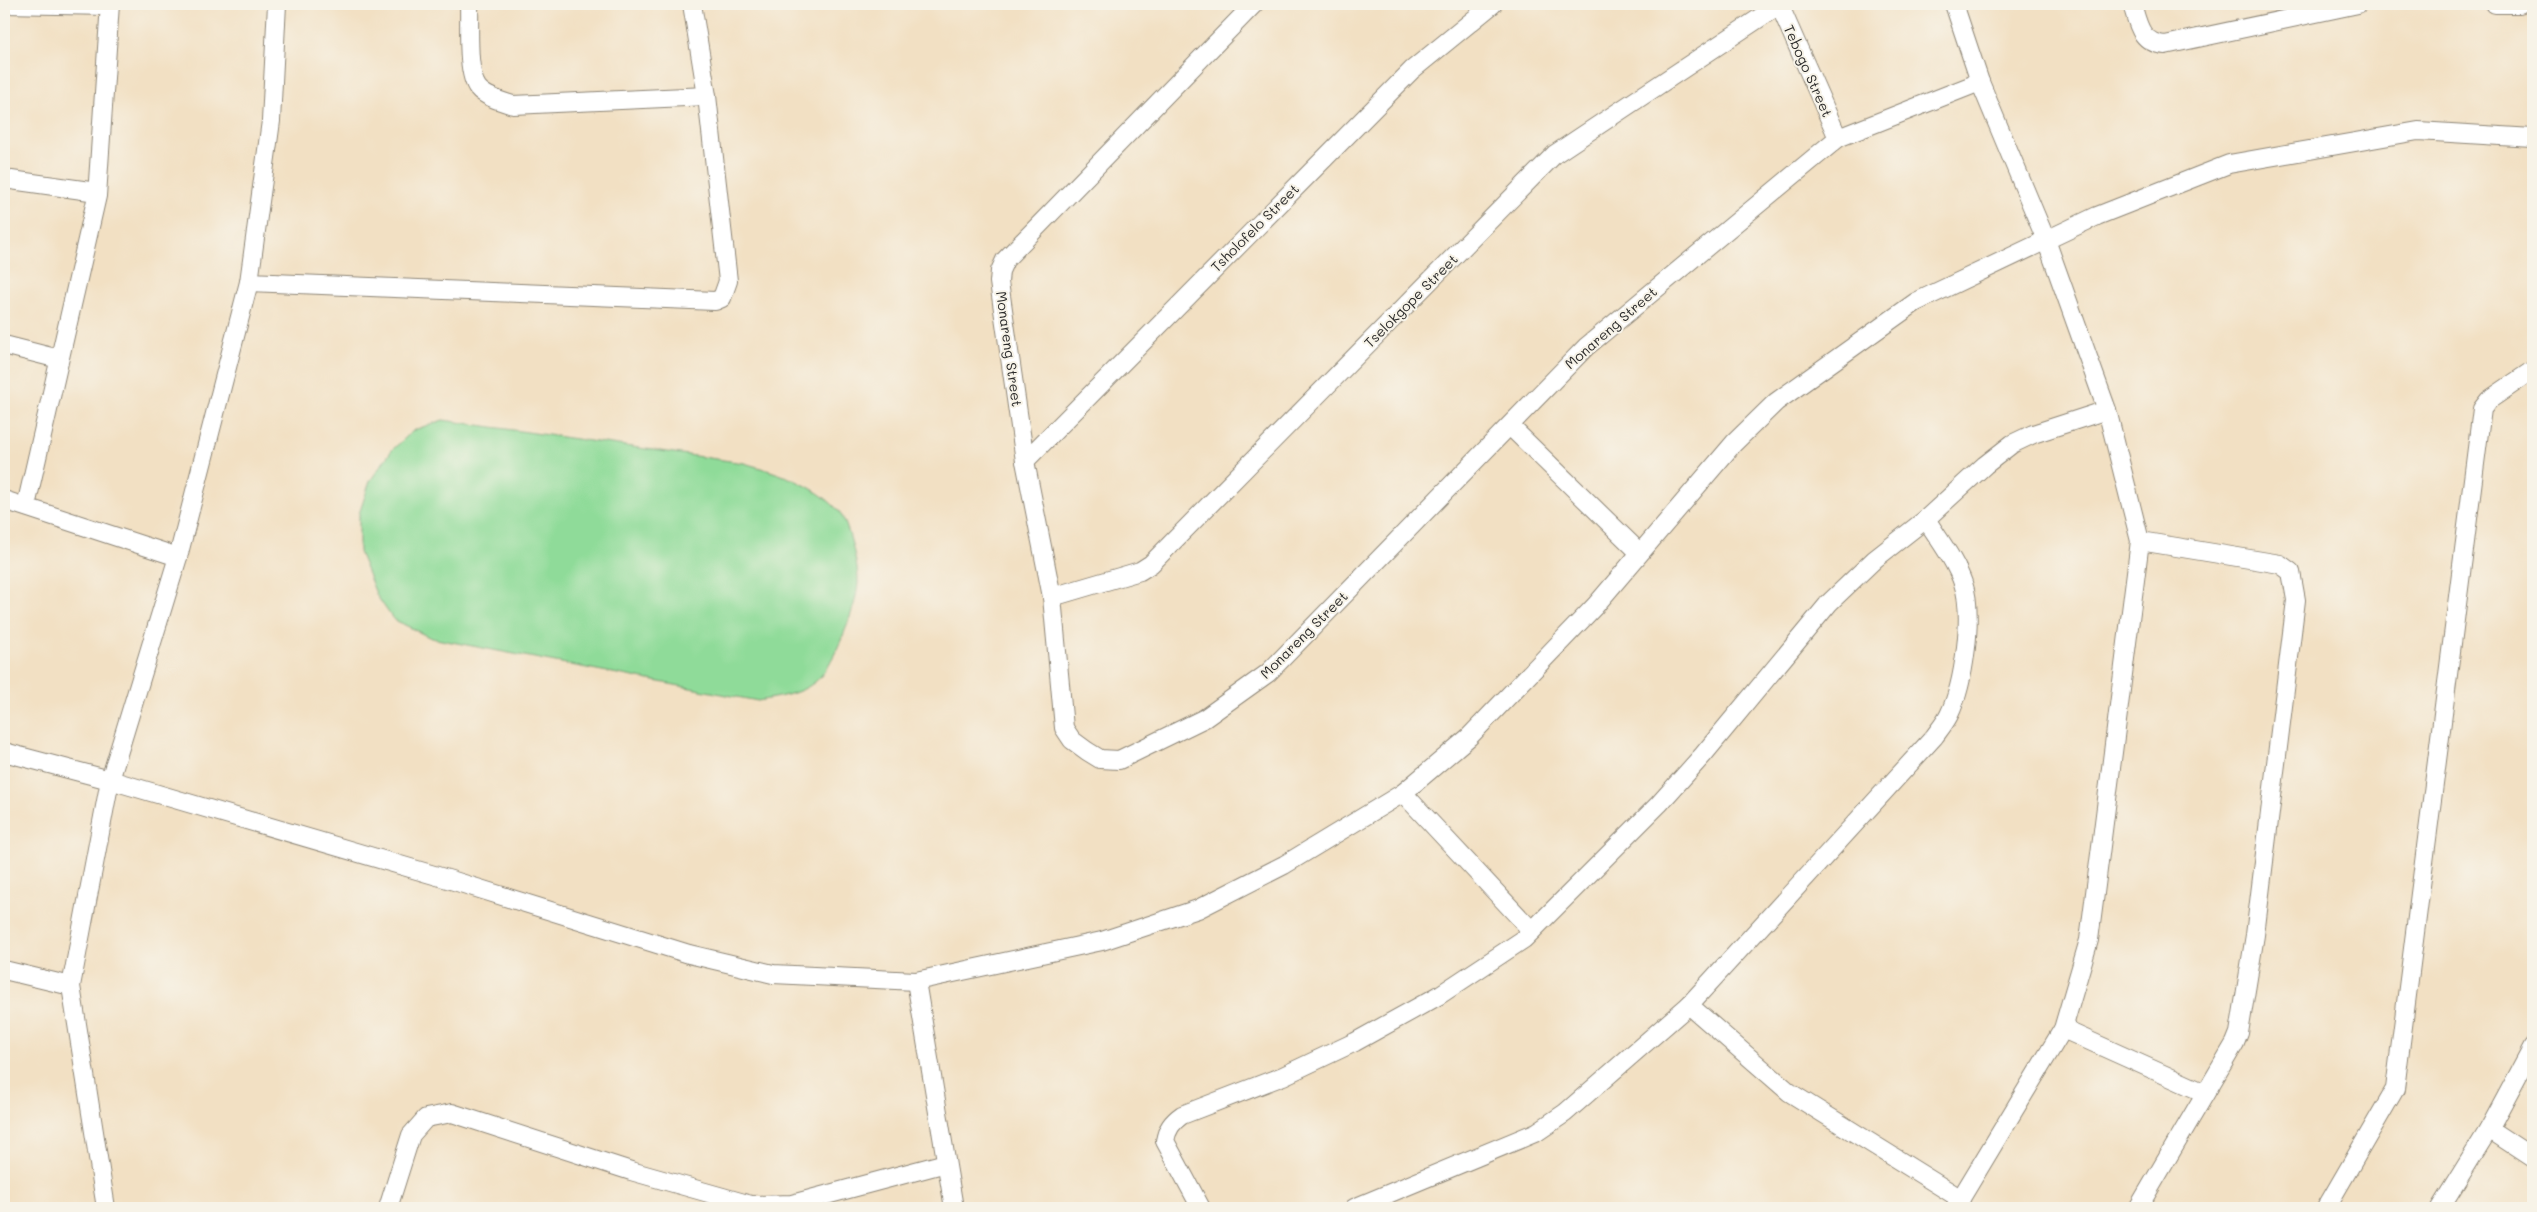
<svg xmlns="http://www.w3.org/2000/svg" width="2537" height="1212" font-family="Mali,sans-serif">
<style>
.green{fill:#8fdb99;stroke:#5d8362}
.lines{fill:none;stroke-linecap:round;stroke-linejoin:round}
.street-casing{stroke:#8e8677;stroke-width:20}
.street{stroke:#fff;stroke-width:18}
.labels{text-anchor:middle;stroke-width:4;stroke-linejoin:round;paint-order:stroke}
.street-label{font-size:14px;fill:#2b2b2b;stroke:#f7f3e8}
</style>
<rect width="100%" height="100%" fill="#f7f3e8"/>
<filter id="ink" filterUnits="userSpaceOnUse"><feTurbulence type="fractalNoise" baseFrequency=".02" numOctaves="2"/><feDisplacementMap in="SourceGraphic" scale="10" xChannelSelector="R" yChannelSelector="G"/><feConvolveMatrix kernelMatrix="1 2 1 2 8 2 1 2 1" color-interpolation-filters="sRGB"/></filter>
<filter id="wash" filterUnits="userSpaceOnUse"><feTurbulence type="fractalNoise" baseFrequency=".0096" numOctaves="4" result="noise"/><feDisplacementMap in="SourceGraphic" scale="20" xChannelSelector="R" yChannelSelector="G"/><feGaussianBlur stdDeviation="1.12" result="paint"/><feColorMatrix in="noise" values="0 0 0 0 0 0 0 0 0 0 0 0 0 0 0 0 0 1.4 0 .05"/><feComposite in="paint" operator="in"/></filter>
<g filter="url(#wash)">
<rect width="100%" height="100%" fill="#f2e0c3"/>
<!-- green -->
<path class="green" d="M 443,420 L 744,463 C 778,473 813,483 838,510 C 848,521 859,567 858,583 C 857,606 833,668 815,682 C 799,695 777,697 758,701 L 431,638 L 393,619 L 377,596 L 359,552 L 359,514 L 370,481 L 392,450 L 414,430 Z"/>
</g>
<g filter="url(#ink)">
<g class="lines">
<!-- street casing -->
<g class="street-casing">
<g id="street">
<path d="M 4,4 L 110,6"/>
<path d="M 469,4 C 470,24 466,73 478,88 C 485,97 503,102 513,105 L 707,96"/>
<path d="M 1254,4 L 1005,260 L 1000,271 L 999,282 L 1025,461 L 1052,597 L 1064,728 L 1072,740 L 1087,751 L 1100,759 L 1119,760 L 1205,718 L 1268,673 L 1586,347 L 1838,138 L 1980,82"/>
<path d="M 1779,4 L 1838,138"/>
<path d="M 2132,4 C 2138,24 2140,43 2165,45 L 2358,4"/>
<path d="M 2495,4 L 2520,4"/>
<path d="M 4,179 L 97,192"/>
<path d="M 249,282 L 715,301 L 722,298 L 728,281 L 707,96 L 692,4"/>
<path d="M 4,345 L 59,359"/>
<path d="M 1510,426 L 1639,552"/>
<path d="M 1025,461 L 1412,70 L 1493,4"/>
<path d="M 4,500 L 178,557"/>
<path d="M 26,506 L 97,196 L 110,4"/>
<path d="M 1052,597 L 1140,571 L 1151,564 L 1555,154 L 1779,5"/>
<path d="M 4,752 L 110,780 L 451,880 L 689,954 L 773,974 L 916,981 L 1102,941 L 1198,909 L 1284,865 L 1403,793 L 1469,737 L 1595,606 L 1734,443 L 1776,402 L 1916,302 L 2097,216 L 2229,164 L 2418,131 L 2533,138"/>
<path d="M 1403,793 L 1532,931"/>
<path d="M 4,970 L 71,986"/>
<path d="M 916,981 L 954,1208"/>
<path d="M 1689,1005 L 1789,1092 L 1961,1199"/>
<path d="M 2063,1029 L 2205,1093"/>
<path d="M 2489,1129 L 2533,1158"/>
<path d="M 106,1208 L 71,986 L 110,780 L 178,557 L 249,282 L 271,121 L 277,4"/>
<path d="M 388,1208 L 411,1135 L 426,1118 L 452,1113 L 631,1171 L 751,1205 L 792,1204 L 946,1163"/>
<path d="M 1201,1208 L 1165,1141 C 1167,1129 1172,1122 1182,1115 L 1283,1076 L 1355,1042 L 1438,996 L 1524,939 L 1659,804 L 1703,755 L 1829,603 L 1875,559 L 1926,519 L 1985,465 L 2012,444 L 2033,434 L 2107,410 L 2046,240 L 1980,82 L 1954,4"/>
<path d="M 1354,1208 L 1537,1132 L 1565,1113 L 1689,1005 L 1934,737 C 1939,730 1945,723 1949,715 C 1964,684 1974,615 1963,583 C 1955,560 1939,540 1926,519"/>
<path d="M 1955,1208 L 2063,1029 L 2089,940 L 2140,541 L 2107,410"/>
<path d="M 2138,1208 L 2235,1043 L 2239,1033 L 2255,935 L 2296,600 L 2291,572 L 2280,564 L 2140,541"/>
<path d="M 2326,1208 L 2395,1089 L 2482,409 L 2489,400 L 2533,370"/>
<path d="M 2440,1208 L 2489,1129 L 2533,1047"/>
</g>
</g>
<!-- street -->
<use href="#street" class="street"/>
</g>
</g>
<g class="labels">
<!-- street labels -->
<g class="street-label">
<text transform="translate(1808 71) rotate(66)" y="5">Tebogo Street</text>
<text transform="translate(1255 228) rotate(-45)" y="5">Tsholofelo Street</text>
<text transform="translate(1411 301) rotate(-45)" y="5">Tselokgope Street</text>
<text transform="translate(1611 328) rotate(-41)" y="5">Monareng Street</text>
<text transform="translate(1009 349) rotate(82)" y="5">Monareng Street</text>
<text transform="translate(1304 635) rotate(-45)" y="5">Monareng Street</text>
</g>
</g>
<!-- margin -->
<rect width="2537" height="1212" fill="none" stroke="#f7f3e8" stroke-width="20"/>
</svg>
